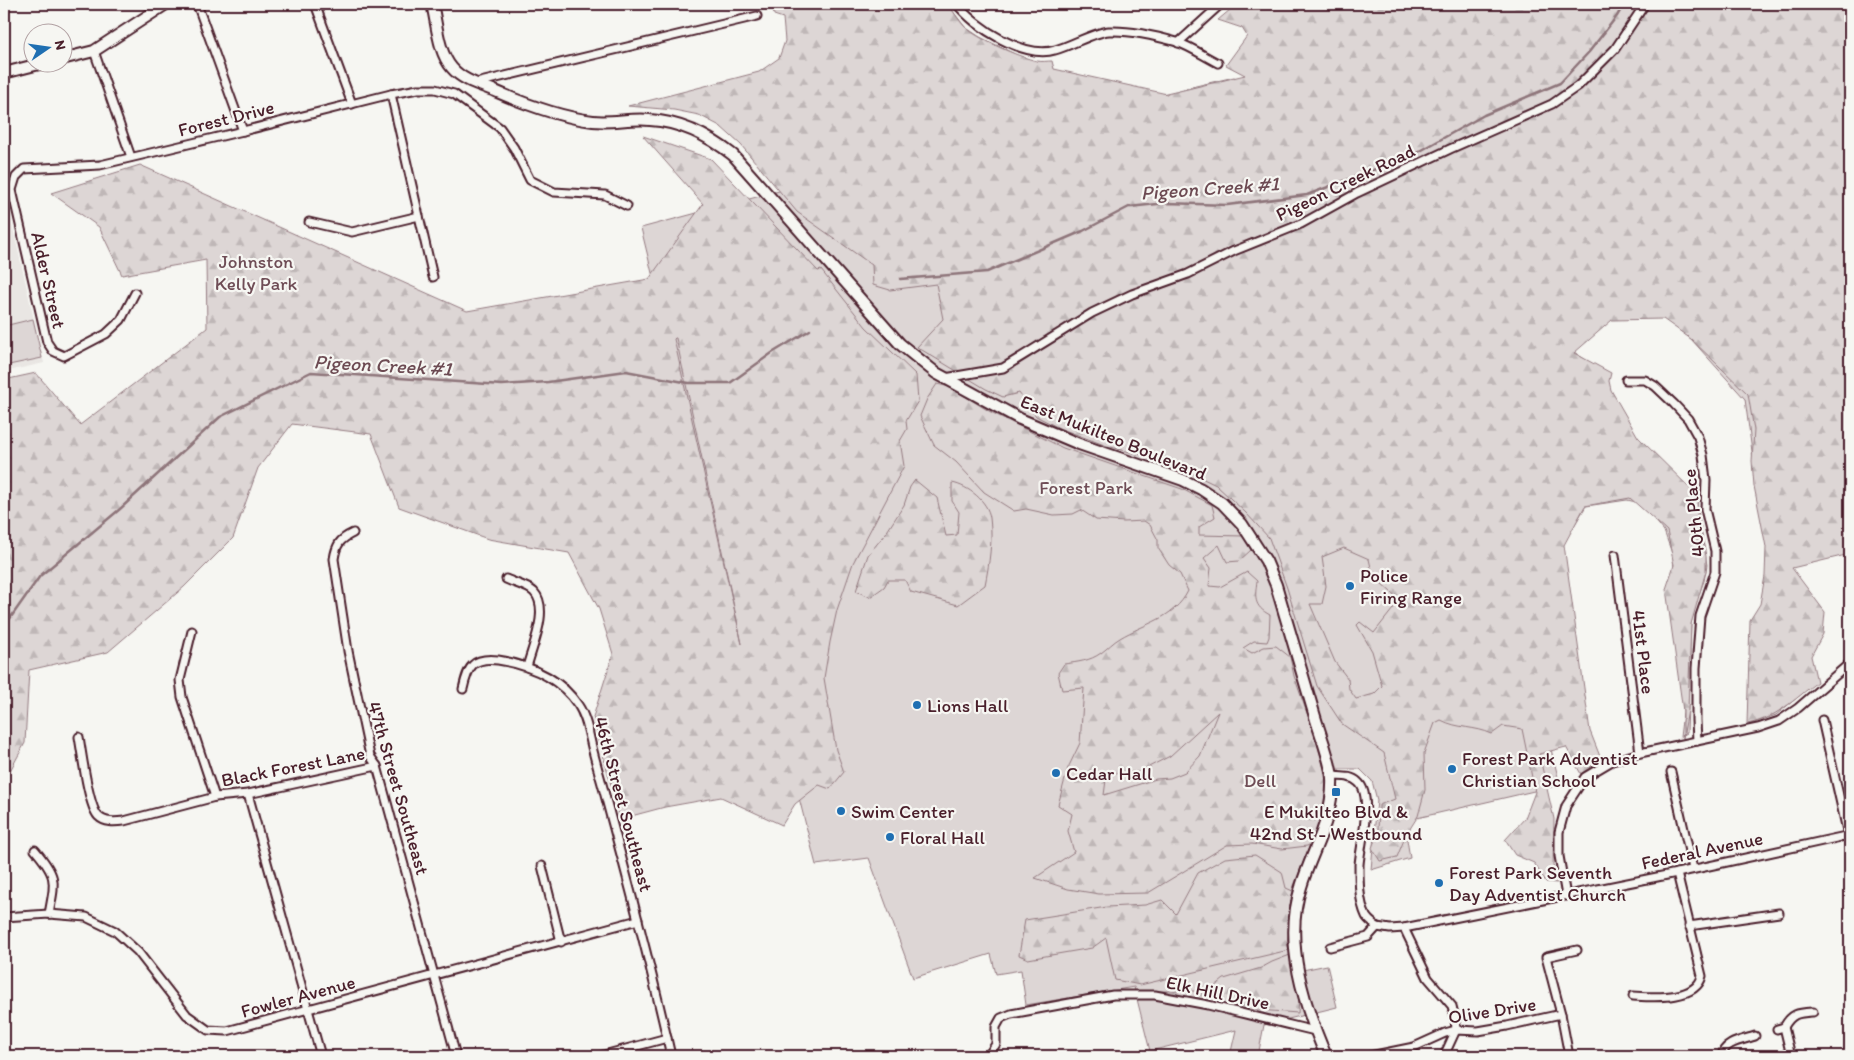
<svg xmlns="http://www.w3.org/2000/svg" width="1854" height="1060" font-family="Itim,sans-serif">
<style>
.built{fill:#e9e6e3}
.green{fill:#ddd6d5;stroke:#947a80}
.forest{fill:url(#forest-firs);stroke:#947a80;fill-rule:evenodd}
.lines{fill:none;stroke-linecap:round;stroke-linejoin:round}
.stream{stroke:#8e747a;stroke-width:2.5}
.street-casing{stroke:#4a1f2b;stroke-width:11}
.secondary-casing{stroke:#4a1f2b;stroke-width:14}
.street{stroke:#f6f6f2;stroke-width:7}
.secondary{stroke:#f6f6f2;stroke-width:10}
.poi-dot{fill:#1f6fb2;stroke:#f6f6f2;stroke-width:2}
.labels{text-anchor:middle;stroke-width:4.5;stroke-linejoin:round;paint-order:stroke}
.street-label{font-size:19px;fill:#4a1f2b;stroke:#f6f6f2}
.park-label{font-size:19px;fill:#6f4d56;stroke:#f6f6f2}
.poi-label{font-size:19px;fill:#4a1f2b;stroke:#f6f6f2;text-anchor:start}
.water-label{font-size:20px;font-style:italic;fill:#6c4a52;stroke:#f6f6f2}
</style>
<defs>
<pattern id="forest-firs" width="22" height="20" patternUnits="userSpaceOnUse" patternTransform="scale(1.25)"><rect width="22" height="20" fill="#ddd6d5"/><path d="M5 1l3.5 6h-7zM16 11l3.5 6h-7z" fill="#bfb7b7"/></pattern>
</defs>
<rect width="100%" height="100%" fill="#f6f6f2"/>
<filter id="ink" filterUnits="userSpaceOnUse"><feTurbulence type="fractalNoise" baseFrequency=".02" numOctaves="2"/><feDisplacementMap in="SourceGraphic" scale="10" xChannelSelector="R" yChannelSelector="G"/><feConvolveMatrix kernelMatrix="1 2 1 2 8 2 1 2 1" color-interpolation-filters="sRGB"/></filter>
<g filter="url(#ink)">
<!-- built -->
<path class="built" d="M 4,189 L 44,363 L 4,372 Z"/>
<!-- green -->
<g class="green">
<path d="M 899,4 L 949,4 L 952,10 L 965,27 L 980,37 L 1029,61 L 1052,63 L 1054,70 L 1162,94 L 1234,77 L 1265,89 L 1652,12 L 1750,400 L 1774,567 L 1804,692 L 1776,715 L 1751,724 L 1762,601 L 1772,578 L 1757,489 L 1745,399 L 1691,339 L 1662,317 L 1611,319 L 1574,352 L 1607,374 L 1609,391 L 1643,446 L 1697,505 L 1707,565 L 1704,581 L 1696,602 L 1691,624 L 1687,733 L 1680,737 L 1683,712 L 1673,556 L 1664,531 L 1641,503 L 1627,500 L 1586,506 L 1563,544 L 1544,721 L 1560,785 L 1404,821 L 1410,858 L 1371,870 L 1377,800 L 1372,781 L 1360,769 L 1336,769 L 1318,776 L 1315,832 L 1288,901 L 1293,972 L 1327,965 L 1337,1007 L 1264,1025 L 1258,1056 L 1230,1056 L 1236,1030 L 1150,1051 L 1134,987 L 1026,1005 L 1021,970 L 996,974 L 991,954 L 913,978 L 869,858 L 816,865 L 797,790 L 766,740 L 641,228 L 932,150 Z"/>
<path d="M 33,319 L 42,358 L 4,366 L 4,326 Z"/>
</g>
<!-- forest -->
<g class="forest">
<path d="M 772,4 L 949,4 C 953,12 958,19 964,26 C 977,39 1019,57 1037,61 C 1042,62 1047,61 1052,61 L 1054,69 L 1167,94 L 1245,75 L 1226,65 L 1247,36 L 1242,28 L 1218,20 L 1237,4 L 1850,4 L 1850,554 L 1792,568 L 1825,612 L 1823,634 L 1811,656 L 1817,682 C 1795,699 1775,719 1747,724 L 1750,620 L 1760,604 L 1765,576 L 1766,547 L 1754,486 L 1752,461 L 1754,430 L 1748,394 L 1691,339 L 1663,319 L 1612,320 L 1574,353 L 1611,373 L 1609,381 L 1611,390 L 1638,437 L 1698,496 L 1697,513 L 1706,556 L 1706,571 L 1691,624 L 1688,710 L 1683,738 L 1683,711 L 1666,589 L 1674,565 L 1667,531 L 1630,498 L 1585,506 L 1564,545 L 1590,731 L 1601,759 L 1581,774 L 1566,747 L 1539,754 L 1554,819 L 1553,865 L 1557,883 L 1546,882 L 1534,863 L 1515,855 L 1505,840 L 1525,818 L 1535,792 L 1522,729 L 1503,726 L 1492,734 C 1475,726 1458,729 1441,720 L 1435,723 L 1424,753 L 1425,790 L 1418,816 L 1406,835 L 1397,857 L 1380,861 L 1372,848 L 1378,831 L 1379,805 L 1395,799 L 1384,753 L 1342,724 L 1317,686 L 1287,588 L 1269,538 L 1246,513 L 1216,485 L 1189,472 L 1157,459 L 1107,446 L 1059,428 L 1036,416 L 1019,393 L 1003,397 L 986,389 L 917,347 L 943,319 L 936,284 L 890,290 L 873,285 L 872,265 L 797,212 L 741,145 L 720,126 L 699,115 L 674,110 L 628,106 L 759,72 L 779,58 L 785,41 L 783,18 L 774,15 ZM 1344,548 L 1369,559 L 1373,576 L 1400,600 L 1374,633 L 1360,622 L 1357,625 L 1372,651 L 1382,686 L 1374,694 L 1356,699 L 1349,689 L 1348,679 L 1335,662 L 1310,604 L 1322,604 L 1326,586 L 1322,557 Z"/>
<path d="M 643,136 L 711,159 L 818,271 L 821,270 L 866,327 L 916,375 L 918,401 L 906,421 L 907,429 L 900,441 L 904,466 L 853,563 L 837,610 L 830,642 L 824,678 L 836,750 L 844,772 L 830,789 L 819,785 L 795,804 L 782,825 L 721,797 L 665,807 L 620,819 L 593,717 L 613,654 L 599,609 L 569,553 L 488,539 L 399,507 L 371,434 L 292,424 L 258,468 L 233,538 L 184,587 L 108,652 L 29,670 L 25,743 L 4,782 L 4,380 L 36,373 L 80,425 L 207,328 L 206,260 L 122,275 L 99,227 L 51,193 L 140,165 L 467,311 L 649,279 L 703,204 ZM 675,338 L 676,338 L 742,644 L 674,339 Z"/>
<path d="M 937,384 L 950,387 L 989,411 L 1063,448 L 1182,489 L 1212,505 L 1215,517 L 1199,527 L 1199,535 L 1243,536 L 1251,550 L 1239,561 L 1227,562 L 1219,545 L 1204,558 L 1211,568 L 1209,586 L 1220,587 L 1247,572 L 1257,581 C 1255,597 1253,606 1270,615 L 1269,637 L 1267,642 L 1254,641 L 1243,648 L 1252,653 L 1264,647 L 1276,646 L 1290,657 L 1294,676 L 1315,736 L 1326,776 L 1325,820 L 1314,842 L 1307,846 L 1282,849 L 1252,844 L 1227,845 L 1148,893 L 1099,894 L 1068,889 L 1035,878 L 1074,852 L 1068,831 L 1072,814 L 1058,805 L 1068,768 L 1080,743 L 1084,688 L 1062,690 L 1058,673 L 1064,664 C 1078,662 1090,661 1101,653 C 1108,648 1113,642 1120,638 C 1145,623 1174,619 1188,591 L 1180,574 L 1169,565 L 1158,548 L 1158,540 L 1150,525 L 1144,521 L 1124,522 L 1096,520 L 1081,510 L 1073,514 L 1054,515 L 1026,509 L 1014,511 L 984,492 L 956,462 L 934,445 L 920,416 L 927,399 ZM 1218,712 L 1200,756 L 1185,772 L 1170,778 L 1156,779 L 1104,795 L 1107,773 L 1139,772 L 1170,756 Z"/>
<path d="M 915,480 L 937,498 L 946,536 L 957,535 L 959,512 L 952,501 L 952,483 C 968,486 988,501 990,518 C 993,539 989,565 985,585 L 958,605 L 911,592 L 905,580 L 888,580 L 884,587 L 870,597 L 856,591 L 868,555 L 886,533 L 904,505 L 910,487 Z"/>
<path d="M 1255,855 L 1282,872 L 1286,888 L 1295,892 L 1287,943 L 1289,950 L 1140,985 L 1115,980 L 1106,938 L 1092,948 L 1028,959 L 1019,955 L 1025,920 L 1107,907 L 1145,905 L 1162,900 L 1176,914 L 1198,873 L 1225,858 Z"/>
<path d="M 1290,955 L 1299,997 L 1298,1013 L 1232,1008 L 1152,991 L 1205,991 L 1214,987 L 1224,979 L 1261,968 L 1272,962 Z"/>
</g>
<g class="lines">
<!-- stream -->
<g class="stream">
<path d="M 900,279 L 987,272 L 1083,231 L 1129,207 L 1167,203 L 1227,205 L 1307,195 L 1415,154 L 1484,115 L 1560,83 L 1589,52 L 1617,16 L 1624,4"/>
<path d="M 4,627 L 40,576 L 120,509 L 220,417 L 311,372 L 502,385 L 548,382 L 626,371 L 689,383 L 730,383 L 772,353 L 810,330"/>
</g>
<!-- street casing -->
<g class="street-casing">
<g id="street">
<path d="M 197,4 L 243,131"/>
<path d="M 315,4 L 352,104"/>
<path d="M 957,4 C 975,28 1025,59 1055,50 C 1071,46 1094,32 1109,31 C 1131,30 1156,36 1177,42 C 1191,47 1204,56 1218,63"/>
<path d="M 1178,43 L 1221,4"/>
<path d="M 94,51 L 131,157"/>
<path d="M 476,83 L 757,16"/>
<path d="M 391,94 L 433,277"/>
<path d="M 309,222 L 352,232 L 419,216"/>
<path d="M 135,293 L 121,320 L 106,334 L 64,356 L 53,351 L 47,342 L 12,190 L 16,177 L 24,169 L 100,165 L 243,131 L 391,94 L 418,89 L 435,89 L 454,94 L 500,128 L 514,148 L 530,180 L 554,192 L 605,195 L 627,206"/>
<path d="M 945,378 L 1003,368 L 1092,313 L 1132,294 L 1188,274 L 1234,251 L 1301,224 L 1357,193 L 1450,149 L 1552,104 L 1578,86 L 1615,49 L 1645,4"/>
<path d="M 1626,380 L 1645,380 L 1655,386 L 1674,404 L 1688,419 L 1698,437 L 1703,455 L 1706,480 L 1705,509 L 1715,551 L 1715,572 L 1700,616 L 1696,668 L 1696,720 L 1697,741"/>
<path d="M 353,533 C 340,539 336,545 334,559 L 348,651 L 370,756 L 377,766 L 456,1056"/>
<path d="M 1615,555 L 1640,753"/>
<path d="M 506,579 C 514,583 528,586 534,592 C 550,609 532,647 527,667"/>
<path d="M 192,631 L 180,680 L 182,697 L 215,797"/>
<path d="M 463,689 C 468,667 472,657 498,660 C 529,665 560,678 578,705 C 587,718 589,736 593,751 C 597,767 602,783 606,799 C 629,884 652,970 671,1056"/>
<path d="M 1822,720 L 1848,835"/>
<path d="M 79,737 C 82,753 88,805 98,816 C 105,823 115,822 124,821 L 215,797 L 248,794 L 377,766"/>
<path d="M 1671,772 L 1693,869"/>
<path d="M 1332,776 C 1341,777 1351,775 1358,782 C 1374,795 1360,847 1359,865 C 1359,882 1359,901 1366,916 C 1368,920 1373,923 1377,927"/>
<path d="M 248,794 L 321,1056"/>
<path d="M 35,850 C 58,877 55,881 49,914"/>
<path d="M 542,866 L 561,942"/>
<path d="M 1566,896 L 1559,856 L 1559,832 L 1566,806 L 1585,777 L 1612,761 L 1640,753 L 1758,728 L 1779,721 L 1798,708 L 1850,663"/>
<path d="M 4,917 L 49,914 L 86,917 L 115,931 L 138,952 L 187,1015 L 208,1030 L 227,1031 L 638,920"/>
<path d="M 1689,926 L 1779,913"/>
<path d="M 1377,927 L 1390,929 L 1404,928 L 1677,873 L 1850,835"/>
<path d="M 1404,928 L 1428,978 L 1452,1006 L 1455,1018 L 1456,1030 L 1444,1056"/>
<path d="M 1330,947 L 1368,937 L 1377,927"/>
<path d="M 1633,996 C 1653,997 1696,1001 1702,976 L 1677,873"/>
<path d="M 1784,1027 L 1791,1056"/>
<path d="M 1777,1029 L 1784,1027 C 1792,1013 1798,1013 1813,1012"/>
<path d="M 600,1056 L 667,1038"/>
<path d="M 988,1056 L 996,1044 L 996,1027 L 1001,1018 L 1011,1014 L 1113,995 L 1155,995 L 1208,1005 L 1315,1031"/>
<path d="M 1370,1056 L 1414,1047 L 1445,1033 L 1456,1030 L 1478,1031 L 1507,1026 L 1561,1014"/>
<path d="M 1569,1056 L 1561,1014 L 1546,957 L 1577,950"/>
<path d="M 1722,1056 C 1723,1042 1744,1040 1755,1036"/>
</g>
</g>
<!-- secondary casing -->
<g class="secondary-casing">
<g id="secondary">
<path d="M 432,4 C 437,24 438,52 452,68 C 463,81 481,85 495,91 C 527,105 559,117 593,121 C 612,123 632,118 650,120 C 682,122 709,136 733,155 L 900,344 L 936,373 L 1020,419 L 1079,444 L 1183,480 L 1201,489 L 1222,503 L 1242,524 L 1266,561 L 1276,585 C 1289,630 1303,675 1316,720 C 1321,736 1331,762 1332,778 C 1334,818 1312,850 1301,887 C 1283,942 1304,1005 1326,1056"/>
<path d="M 62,59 L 94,51 L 166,4"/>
<path d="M 4,73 L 47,62"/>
</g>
</g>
<!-- street -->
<use href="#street" class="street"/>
<!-- secondary -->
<use href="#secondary" class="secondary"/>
</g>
</g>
<!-- markers -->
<g class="poi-dot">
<circle cx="1350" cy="586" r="5"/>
<circle cx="917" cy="705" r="5"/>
<circle cx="1452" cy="769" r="5"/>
<circle cx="1056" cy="773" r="5"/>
<rect x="1331" y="787" width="10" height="10" rx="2.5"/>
<circle cx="841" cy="811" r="5"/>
<circle cx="890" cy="837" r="5"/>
<circle cx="1439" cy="883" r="5"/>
</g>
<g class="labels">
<!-- street labels -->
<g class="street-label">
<text transform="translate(226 118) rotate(-14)" y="7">Forest Drive</text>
<text transform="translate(1345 182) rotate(-26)" y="7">Pigeon Creek Road</text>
<text transform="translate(49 280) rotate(77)" y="7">Alder Street</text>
<text transform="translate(1114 437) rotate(22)" y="7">East Mukilteo Boulevard</text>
<text transform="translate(1693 513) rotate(-96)" y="7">40th Place</text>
<text transform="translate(1644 652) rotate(83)" y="7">41st Place</text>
<text transform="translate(293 766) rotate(-11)" y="7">Black Forest Lane</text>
<text transform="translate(399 788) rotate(74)" y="7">47th Street Southeast</text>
<text transform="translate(624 804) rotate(75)" y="7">46th Street Southeast</text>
<text transform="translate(1702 850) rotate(-12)" y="7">Federal Avenue</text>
<text transform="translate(1218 992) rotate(12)" y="7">Elk Hill Drive</text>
<text transform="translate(298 996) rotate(-15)" y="7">Fowler Avenue</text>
<text transform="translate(1492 1010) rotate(-9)" y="7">Olive Drive</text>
</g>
<!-- park labels -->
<g class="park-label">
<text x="256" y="268">Johnston<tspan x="256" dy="22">Kelly Park</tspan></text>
<text x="1086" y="494">Forest Park</text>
<text x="1260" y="787">Dell</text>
</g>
<!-- poi labels -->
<g class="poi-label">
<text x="1360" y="582">Police<tspan x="1360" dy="22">Firing Range</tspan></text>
<text x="927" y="712">Lions Hall</text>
<text x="1462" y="765">Forest Park Adventist<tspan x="1462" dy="22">Christian School</tspan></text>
<text x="1066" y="780">Cedar Hall</text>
<text x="851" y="818">Swim Center</text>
<text x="1336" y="818" text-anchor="middle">E Mukilteo Blvd &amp;<tspan x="1336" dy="22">42nd St - Westbound</tspan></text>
<text x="900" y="844">Floral Hall</text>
<text x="1449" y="879">Forest Park Seventh<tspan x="1449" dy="22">Day Adventist Church</tspan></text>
</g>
<!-- water labels -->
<g class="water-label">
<text transform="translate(1210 188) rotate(-4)" y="7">Pigeon Creek #1</text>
<text transform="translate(383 365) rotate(3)" y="7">Pigeon Creek #1</text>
</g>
</g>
<!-- margin -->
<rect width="1854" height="1060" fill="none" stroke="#f6f6f2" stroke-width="20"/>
<rect x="10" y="10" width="1834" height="1040" fill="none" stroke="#4a1f2b" stroke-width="2" filter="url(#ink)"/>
<!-- north arrow -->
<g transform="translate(48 48) rotate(77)"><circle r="24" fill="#f6f6f2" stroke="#b1a0a2"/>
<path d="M0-4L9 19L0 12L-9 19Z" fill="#1f6fb2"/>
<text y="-8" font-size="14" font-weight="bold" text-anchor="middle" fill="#4a1f2b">N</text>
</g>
</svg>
